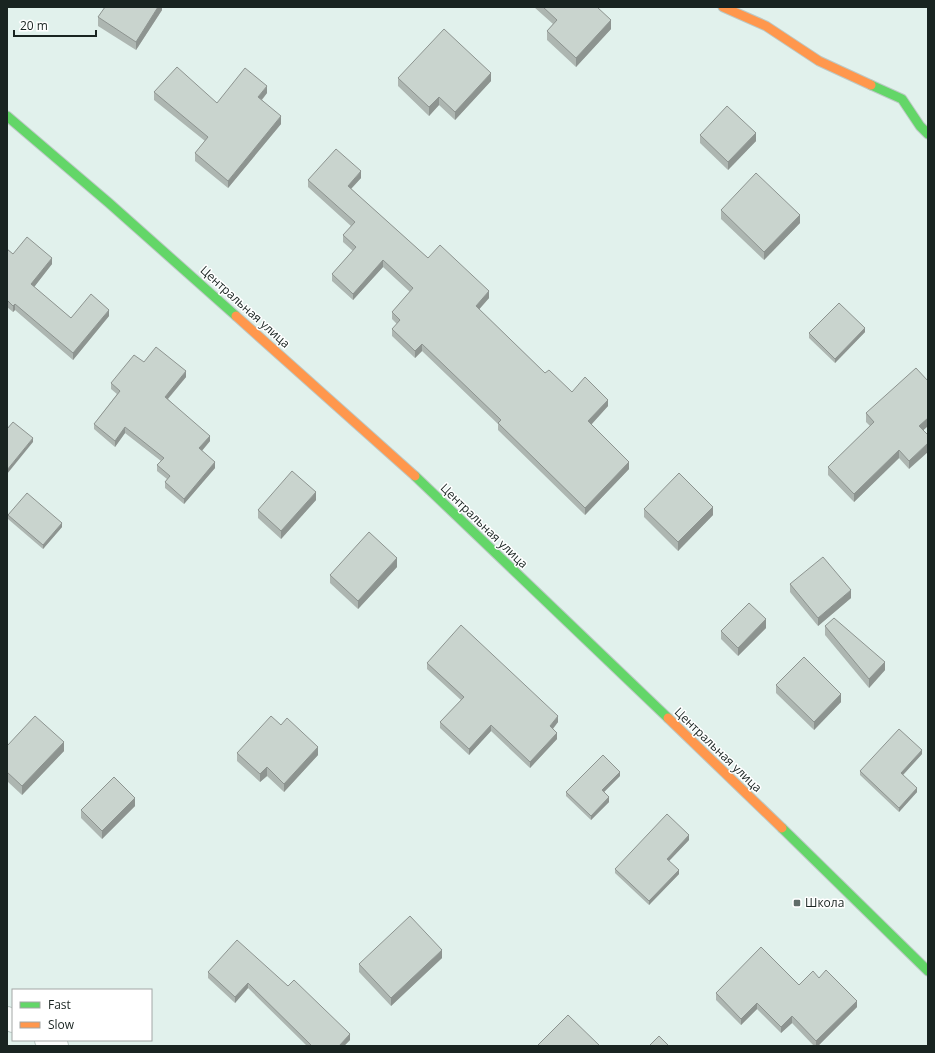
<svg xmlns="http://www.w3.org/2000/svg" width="935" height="1053" font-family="'Open Sans',sans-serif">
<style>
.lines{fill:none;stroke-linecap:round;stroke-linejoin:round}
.street-casing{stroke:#bcc9c5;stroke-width:24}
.fast-casing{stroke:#bcc9c5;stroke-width:11}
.slow-casing{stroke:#bcc9c5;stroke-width:11}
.street{stroke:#fafdfc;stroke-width:22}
.fast{stroke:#63d668;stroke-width:9}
.slow{stroke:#ff974d;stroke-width:9}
.wall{fill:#adb6b1}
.shaded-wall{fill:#8d9490}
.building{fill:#c9d4ce;stroke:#8d9490}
.poi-dot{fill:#5f6c68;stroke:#fff;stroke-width:1.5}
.labels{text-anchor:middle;stroke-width:3;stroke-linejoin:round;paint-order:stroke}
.street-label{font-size:12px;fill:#192421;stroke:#fff}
.poi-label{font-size:12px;fill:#192421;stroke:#fff;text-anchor:start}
</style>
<rect width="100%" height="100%" fill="#e1f1ec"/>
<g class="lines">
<!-- street casing -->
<g class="street-casing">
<g id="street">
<path d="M 7,1018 L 13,1021"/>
<path d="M 46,1040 L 57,1046"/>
</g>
</g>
<!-- fast casing -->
<g class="fast-casing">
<g id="fast">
<path d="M 871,85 L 902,99 L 920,126 L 928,134"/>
<path d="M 7,116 L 109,203 L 236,316"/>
<path d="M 415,476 L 668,718"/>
<path d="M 782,828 L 928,971"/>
</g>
</g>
<!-- slow casing -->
<g class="slow-casing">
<g id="slow">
<path d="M 723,7 L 766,26 L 819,61 L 871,85"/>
<path d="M 236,316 L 415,476"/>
<path d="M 668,718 L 782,828"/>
</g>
</g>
<!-- street -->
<use href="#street" class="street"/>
<!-- fast -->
<use href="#fast" class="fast"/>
<!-- slow -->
<use href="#slow" class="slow"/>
</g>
<!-- wall -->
<g class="wall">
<path d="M 162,7 L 162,10 L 136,50 L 98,26 L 98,17 Z"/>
<path d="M 534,7 L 597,7 L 611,29 L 576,67 L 547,40 L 547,31 L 553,24 Z"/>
<path d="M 398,78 L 491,81 L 455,120 L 439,105 L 429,116 L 398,86 Z"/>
<path d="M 154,92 L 217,103 L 267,93 L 262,100 L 281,124 L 228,188 L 195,161 L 195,153 L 205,141 L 154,100 Z"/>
<path d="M 700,135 L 756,141 L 728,170 L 700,143 Z"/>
<path d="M 361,178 L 351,189 L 428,258 L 489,298 L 479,309 L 545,373 L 572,392 L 608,406 L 591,425 L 629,469 L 585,515 L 498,430 L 498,424 L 422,351 L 415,358 L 392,336 L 392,329 L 397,324 L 392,319 L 392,312 L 410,292 L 383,267 L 353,300 L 332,281 L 332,274 L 353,251 L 343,242 L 343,235 L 351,226 L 308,187 L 308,180 Z"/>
<path d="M 721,210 L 800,223 L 764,260 L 721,219 Z"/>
<path d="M 7,249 L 13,254 L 52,264 L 34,287 L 71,318 L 109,316 L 73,360 L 15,310 L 13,312 L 7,307 Z"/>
<path d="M 865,332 L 835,363 L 809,338 L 809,333 Z"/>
<path d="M 144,362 L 186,377 L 168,399 L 210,441 L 202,451 L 215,468 L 184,504 L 165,488 L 165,482 L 167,479 L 157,471 L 157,465 L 161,461 L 125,433 L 115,447 L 94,429 L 94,424 L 117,394 L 111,389 L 111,383 Z"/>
<path d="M 928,381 L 928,426 L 923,430 L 909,469 L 899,458 L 854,502 L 828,475 L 828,467 L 870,426 L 866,422 L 866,413 Z"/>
<path d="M 316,500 L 281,539 L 258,518 L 258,510 Z"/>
<path d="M 644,509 L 713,515 L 678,551 L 644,517 Z"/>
<path d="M 8,515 L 62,527 L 43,549 L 8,519 Z"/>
<path d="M 397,567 L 358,609 L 330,583 L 330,575 Z"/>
<path d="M 790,584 L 851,598 L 818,626 L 790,592 Z"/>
<path d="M 825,626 L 885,670 L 869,688 L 825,635 Z"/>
<path d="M 766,628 L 738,656 L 721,639 L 721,631 Z"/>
<path d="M 427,663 L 558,722 L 553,729 L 557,739 L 530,768 L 491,731 L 469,755 L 440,728 L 440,722 L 461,700 L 427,669 Z"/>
<path d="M 776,685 L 841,702 L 814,730 L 776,693 Z"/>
<path d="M 281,725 L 318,755 L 284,792 L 267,776 L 260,782 L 237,761 L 237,753 Z"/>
<path d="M 7,746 L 64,751 L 22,795 L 7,781 Z"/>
<path d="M 922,754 L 903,775 L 917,792 L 899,812 L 860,775 L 860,771 Z"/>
<path d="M 620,776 L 604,792 L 609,802 L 591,820 L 566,796 L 566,792 Z"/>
<path d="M 135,806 L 102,839 L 81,818 L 81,810 Z"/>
<path d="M 689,840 L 669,861 L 679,874 L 649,905 L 615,873 L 615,869 Z"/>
<path d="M 442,958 L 391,1006 L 359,972 L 359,964 Z"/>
<path d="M 208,972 L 288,986 L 350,1040 L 344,1046 L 307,1046 L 248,988 L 235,1003 L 208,978 Z"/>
<path d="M 819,978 L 857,1007 L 818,1046 L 814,1046 L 792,1023 L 781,1033 L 757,1009 L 741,1025 L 716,1000 L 716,993 L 799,985 Z"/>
</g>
<!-- shaded-wall -->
<g class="shaded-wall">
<path d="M 158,7 L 162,7 L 162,10 L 136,50 L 136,42 Z"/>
<path d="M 611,20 L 611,29 L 576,67 L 576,58 Z"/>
<path d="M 491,73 L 491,81 L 455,120 L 455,112 Z"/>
<path d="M 267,86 L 267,93 L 258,104 L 258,97 Z"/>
<path d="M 439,97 L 439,105 L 429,116 L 429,107 Z"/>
<path d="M 281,116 L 281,124 L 228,188 L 228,181 Z"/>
<path d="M 756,133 L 756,141 L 728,170 L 728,162 Z"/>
<path d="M 361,171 L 361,178 L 348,192 L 348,186 Z"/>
<path d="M 800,215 L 800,223 L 764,260 L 764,252 Z"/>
<path d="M 52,258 L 52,264 L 31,291 L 31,284 Z"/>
<path d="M 383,260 L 383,267 L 353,300 L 353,294 Z"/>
<path d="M 489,291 L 489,298 L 476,313 L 476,306 Z"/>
<path d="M 15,304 L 15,310 L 13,312 L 13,306 Z"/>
<path d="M 109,310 L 109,316 L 73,360 L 73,353 Z"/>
<path d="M 865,328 L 865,332 L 835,363 L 835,359 Z"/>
<path d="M 422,344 L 422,351 L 415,358 L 415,351 Z"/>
<path d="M 186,371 L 186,377 L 165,402 L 165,397 Z"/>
<path d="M 608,400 L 608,406 L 588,428 L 588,421 Z"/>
<path d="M 928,418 L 928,426 L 919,434 L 919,426 Z"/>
<path d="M 125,427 L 125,433 L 115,447 L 115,441 Z"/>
<path d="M 210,436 L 210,441 L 199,454 L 199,448 Z"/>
<path d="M 33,438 L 33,442 L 7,474 L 7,470 Z"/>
<path d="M 928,443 L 928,452 L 909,469 L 909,461 Z"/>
<path d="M 899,450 L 899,458 L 854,502 L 854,494 Z"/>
<path d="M 215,462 L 215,468 L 184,504 L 184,499 Z"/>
<path d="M 629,462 L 629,469 L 585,515 L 585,508 Z"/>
<path d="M 316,492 L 316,500 L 281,539 L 281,531 Z"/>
<path d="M 713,507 L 713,515 L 678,551 L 678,542 Z"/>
<path d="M 62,523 L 62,527 L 43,549 L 43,545 Z"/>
<path d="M 397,558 L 397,567 L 358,609 L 358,601 Z"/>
<path d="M 851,590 L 851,598 L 818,626 L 818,618 Z"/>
<path d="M 766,619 L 766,628 L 738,656 L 738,648 Z"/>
<path d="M 885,662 L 885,670 L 869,688 L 869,679 Z"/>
<path d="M 841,694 L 841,702 L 814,730 L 814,722 Z"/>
<path d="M 558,716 L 558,722 L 550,732 L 550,726 Z"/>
<path d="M 491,725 L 491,731 L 469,755 L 469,749 Z"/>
<path d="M 557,733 L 557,739 L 530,768 L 530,762 Z"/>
<path d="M 64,742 L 64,751 L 22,795 L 22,786 Z"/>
<path d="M 318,747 L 318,755 L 284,792 L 284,784 Z"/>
<path d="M 922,750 L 922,754 L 901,777 L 901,773 Z"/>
<path d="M 267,767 L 267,776 L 260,782 L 260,774 Z"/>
<path d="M 620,772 L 620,776 L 602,794 L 602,790 Z"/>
<path d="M 917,788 L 917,792 L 899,812 L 899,808 Z"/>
<path d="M 609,797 L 609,802 L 591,820 L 591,816 Z"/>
<path d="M 135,798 L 135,806 L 102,839 L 102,831 Z"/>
<path d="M 689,835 L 689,840 L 667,863 L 667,859 Z"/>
<path d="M 679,870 L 679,874 L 649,905 L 649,901 Z"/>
<path d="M 442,950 L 442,958 L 391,1006 L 391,998 Z"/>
<path d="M 248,983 L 248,988 L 235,1003 L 235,997 Z"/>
<path d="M 857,1001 L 857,1007 L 818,1046 L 816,1046 L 816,1041 Z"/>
<path d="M 757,1003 L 757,1009 L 741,1025 L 741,1019 Z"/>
<path d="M 792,1016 L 792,1023 L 781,1033 L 781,1027 Z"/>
<path d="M 350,1034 L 350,1040 L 344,1046 L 339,1046 Z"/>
</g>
<!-- building -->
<g class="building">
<path d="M 105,7 L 158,7 L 136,42 L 98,17 Z"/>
<path d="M 543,7 L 597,7 L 611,20 L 576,58 L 547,31 L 557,20 Z"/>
<path d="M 444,29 L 491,73 L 455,112 L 439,97 L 429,107 L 398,78 Z"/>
<path d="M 177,67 L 217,103 L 245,68 L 267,86 L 258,97 L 281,116 L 228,181 L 195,153 L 208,137 L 154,92 Z"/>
<path d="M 727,106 L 756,133 L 728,162 L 700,135 Z"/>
<path d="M 336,149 L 361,171 L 348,186 L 428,258 L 440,245 L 489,291 L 476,306 L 545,373 L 549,370 L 572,392 L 585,377 L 608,400 L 588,421 L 629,462 L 585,508 L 498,423 L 501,420 L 422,344 L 415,351 L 392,329 L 400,320 L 392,312 L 413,288 L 383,260 L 353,294 L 332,274 L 356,247 L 343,235 L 355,222 L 308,180 Z"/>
<path d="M 756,173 L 800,215 L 764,252 L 721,210 Z"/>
<path d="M 27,237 L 52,258 L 31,284 L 71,318 L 91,294 L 109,310 L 73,353 L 15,304 L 13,306 L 7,300 L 7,249 L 13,254 Z"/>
<path d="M 839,303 L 865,328 L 835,359 L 809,333 Z"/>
<path d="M 156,347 L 186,371 L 165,397 L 210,436 L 199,448 L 215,462 L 184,499 L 165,482 L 170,476 L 157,465 L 164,458 L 125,427 L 115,441 L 94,424 L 120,391 L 111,383 L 134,355 L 144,362 Z"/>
<path d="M 916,368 L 928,381 L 928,418 L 919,426 L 928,435 L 928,443 L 909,461 L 899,450 L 854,494 L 828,467 L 874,422 L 866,413 Z"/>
<path d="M 13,422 L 33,438 L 7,470 L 7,429 Z"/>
<path d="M 292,471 L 316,492 L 281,531 L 258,510 Z"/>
<path d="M 679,473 L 713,507 L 678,542 L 644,509 Z"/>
<path d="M 27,493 L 62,523 L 43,545 L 8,515 Z"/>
<path d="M 369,532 L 397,558 L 358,601 L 330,575 Z"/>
<path d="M 823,557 L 851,590 L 818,618 L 790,584 Z"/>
<path d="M 749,603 L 766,619 L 738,648 L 721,631 Z"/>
<path d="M 834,618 L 885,662 L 869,679 L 825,626 Z"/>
<path d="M 461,625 L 558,716 L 550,726 L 557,733 L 530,762 L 491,725 L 469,749 L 440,722 L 464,697 L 427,663 Z"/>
<path d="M 804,657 L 841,694 L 814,722 L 776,685 Z"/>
<path d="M 35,716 L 64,742 L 22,786 L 7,772 L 7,746 Z"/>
<path d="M 271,716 L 281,725 L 287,718 L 318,747 L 284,784 L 267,767 L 260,774 L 237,753 Z"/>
<path d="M 899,729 L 922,750 L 901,773 L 917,788 L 899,808 L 860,771 Z"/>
<path d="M 603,755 L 620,772 L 602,790 L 609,797 L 591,816 L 566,792 Z"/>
<path d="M 114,777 L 135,798 L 102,831 L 81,810 Z"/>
<path d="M 667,814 L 689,835 L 667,859 L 679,870 L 649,901 L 615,869 Z"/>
<path d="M 410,916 L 442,950 L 391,998 L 359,964 Z"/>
<path d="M 237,940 L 288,986 L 294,980 L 350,1034 L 339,1046 L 312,1046 L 248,983 L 235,997 L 208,972 Z"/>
<path d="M 761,947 L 799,985 L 813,971 L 819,978 L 826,970 L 857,1001 L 816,1041 L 792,1016 L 781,1027 L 757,1003 L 741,1019 L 716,993 Z"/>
<path d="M 568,1015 L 600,1046 L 537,1046 Z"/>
<path d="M 659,1036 L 669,1046 L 649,1046 Z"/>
</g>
<!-- markers -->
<rect class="poi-dot" x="793" y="899" width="8" height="8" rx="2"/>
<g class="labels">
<!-- street labels -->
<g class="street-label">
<text transform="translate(245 307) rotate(42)" y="4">Центральная улица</text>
<text transform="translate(484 526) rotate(44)" y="4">Центральная улица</text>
<text transform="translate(718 750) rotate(44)" y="4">Центральная улица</text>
</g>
<!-- poi labels -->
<g class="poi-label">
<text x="805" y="907">Школа</text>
</g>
</g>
<!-- border -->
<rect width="935" height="1053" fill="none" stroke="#192421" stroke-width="16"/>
<!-- legend -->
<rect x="12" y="989" width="140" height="52" fill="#ffffff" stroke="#a3a7a6"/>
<rect x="20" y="1002" width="20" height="6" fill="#63d668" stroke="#a3a7a6"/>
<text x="48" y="1009" font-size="12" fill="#192421">Fast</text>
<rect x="20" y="1022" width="20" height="6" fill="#ff974d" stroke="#a3a7a6"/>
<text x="48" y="1029" font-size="12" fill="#192421">Slow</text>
<!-- scale -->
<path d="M14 30v6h82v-6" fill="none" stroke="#192421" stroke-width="2"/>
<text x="20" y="30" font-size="12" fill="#192421" stroke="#ffffff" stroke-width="3" paint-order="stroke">20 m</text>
</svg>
